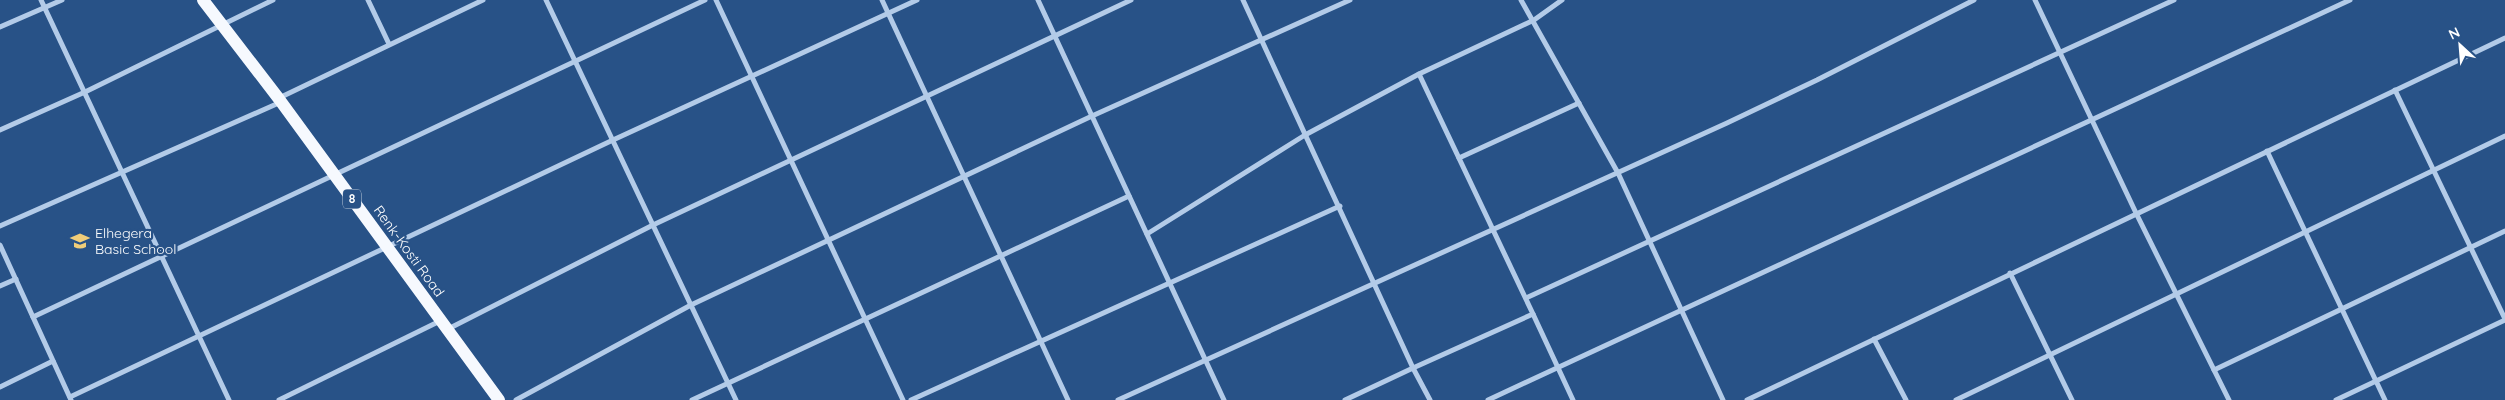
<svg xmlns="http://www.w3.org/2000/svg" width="2505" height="400" font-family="Quicksand,sans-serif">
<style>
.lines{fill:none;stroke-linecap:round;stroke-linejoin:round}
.street{stroke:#b3cbe8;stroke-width:5}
.primary{stroke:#f6f9fe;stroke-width:12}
.labels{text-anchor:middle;stroke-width:4.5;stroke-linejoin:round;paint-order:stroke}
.shield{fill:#285287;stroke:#becbdb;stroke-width:1}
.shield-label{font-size:12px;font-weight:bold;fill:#fff}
.poi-label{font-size:14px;fill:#fff;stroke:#285287;text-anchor:start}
.street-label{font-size:14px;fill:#fff;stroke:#285287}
</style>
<rect width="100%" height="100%" fill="#285287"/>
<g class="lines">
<!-- street -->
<g class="street">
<path d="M 41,0 L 229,400"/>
<path d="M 368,0 L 389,44"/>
<path d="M 546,0 L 736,400"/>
<path d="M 716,0 L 903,400"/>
<path d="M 882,0 L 1068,400"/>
<path d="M 1038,0 L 1224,400"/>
<path d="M 1243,0 L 1413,368 L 1533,314 L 1419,74"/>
<path d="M 1521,0 L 1618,173 L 1723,400"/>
<path d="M 2035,0 L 2136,213 L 2229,400"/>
<path d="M 0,27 L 62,0"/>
<path d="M 2395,90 L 2505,319"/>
<path d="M 279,98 L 483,0"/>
<path d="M 0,130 L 85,92 L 273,0"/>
<path d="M 2267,151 L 2385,400"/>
<path d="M 1459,158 L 1579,103"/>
<path d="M 0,226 L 281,102"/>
<path d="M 1147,234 L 1305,135 L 1419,74 L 1534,20 L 1562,0"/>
<path d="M 0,245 L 71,400"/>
<path d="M 2010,273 L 2072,400"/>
<path d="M 0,286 L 16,279"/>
<path d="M 1526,298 L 2174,0"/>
<path d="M 1533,314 L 1573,400"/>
<path d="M 33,317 L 705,0"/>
<path d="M 448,329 L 653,225 L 1131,0"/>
<path d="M 1874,339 L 1906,400"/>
<path d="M 2214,370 L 2505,231"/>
<path d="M 0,387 L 53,361"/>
<path d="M 70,397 L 613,140 L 917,0"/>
<path d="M 279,400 L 440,321"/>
<path d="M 516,400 L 691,305 L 1092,116 L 1350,0"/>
<path d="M 692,400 L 1129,196"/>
<path d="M 911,400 L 1340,206"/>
<path d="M 1118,400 L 1727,123 L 1817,80 L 1974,0"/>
<path d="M 1345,400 L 1413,368 L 1430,400"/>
<path d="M 1488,400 L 2350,0"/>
<path d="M 1747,400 L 2505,38"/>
<path d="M 1956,400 L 2505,136"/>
<path d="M 2336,400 L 2505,320"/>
</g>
<!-- primary -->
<path class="primary" d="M 203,0 L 279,99 L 499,400"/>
</g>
<!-- icons -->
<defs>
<g id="school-bare" transform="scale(1.5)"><path d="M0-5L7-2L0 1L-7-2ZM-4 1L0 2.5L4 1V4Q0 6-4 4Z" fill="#f0cd79" stroke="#285287" stroke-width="2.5" paint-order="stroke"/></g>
</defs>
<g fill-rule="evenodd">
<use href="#school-bare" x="80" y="241"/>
</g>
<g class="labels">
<!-- shield labels -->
<rect class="shield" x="343" y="189.5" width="18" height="19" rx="4"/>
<g class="shield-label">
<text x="352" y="203">8</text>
</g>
<!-- poi labels -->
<g class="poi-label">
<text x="95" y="238">Elhegera<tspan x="95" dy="16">Basic School</tspan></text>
</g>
<!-- street labels -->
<g class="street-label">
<text transform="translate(409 251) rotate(54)" y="5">Renk-Kosti Road</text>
</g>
</g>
<!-- north arrow -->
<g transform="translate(2460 45) rotate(334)" stroke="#285287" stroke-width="4" paint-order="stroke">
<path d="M0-4L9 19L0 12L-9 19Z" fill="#ffffff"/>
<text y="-8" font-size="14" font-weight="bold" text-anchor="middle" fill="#ffffff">N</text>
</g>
</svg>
